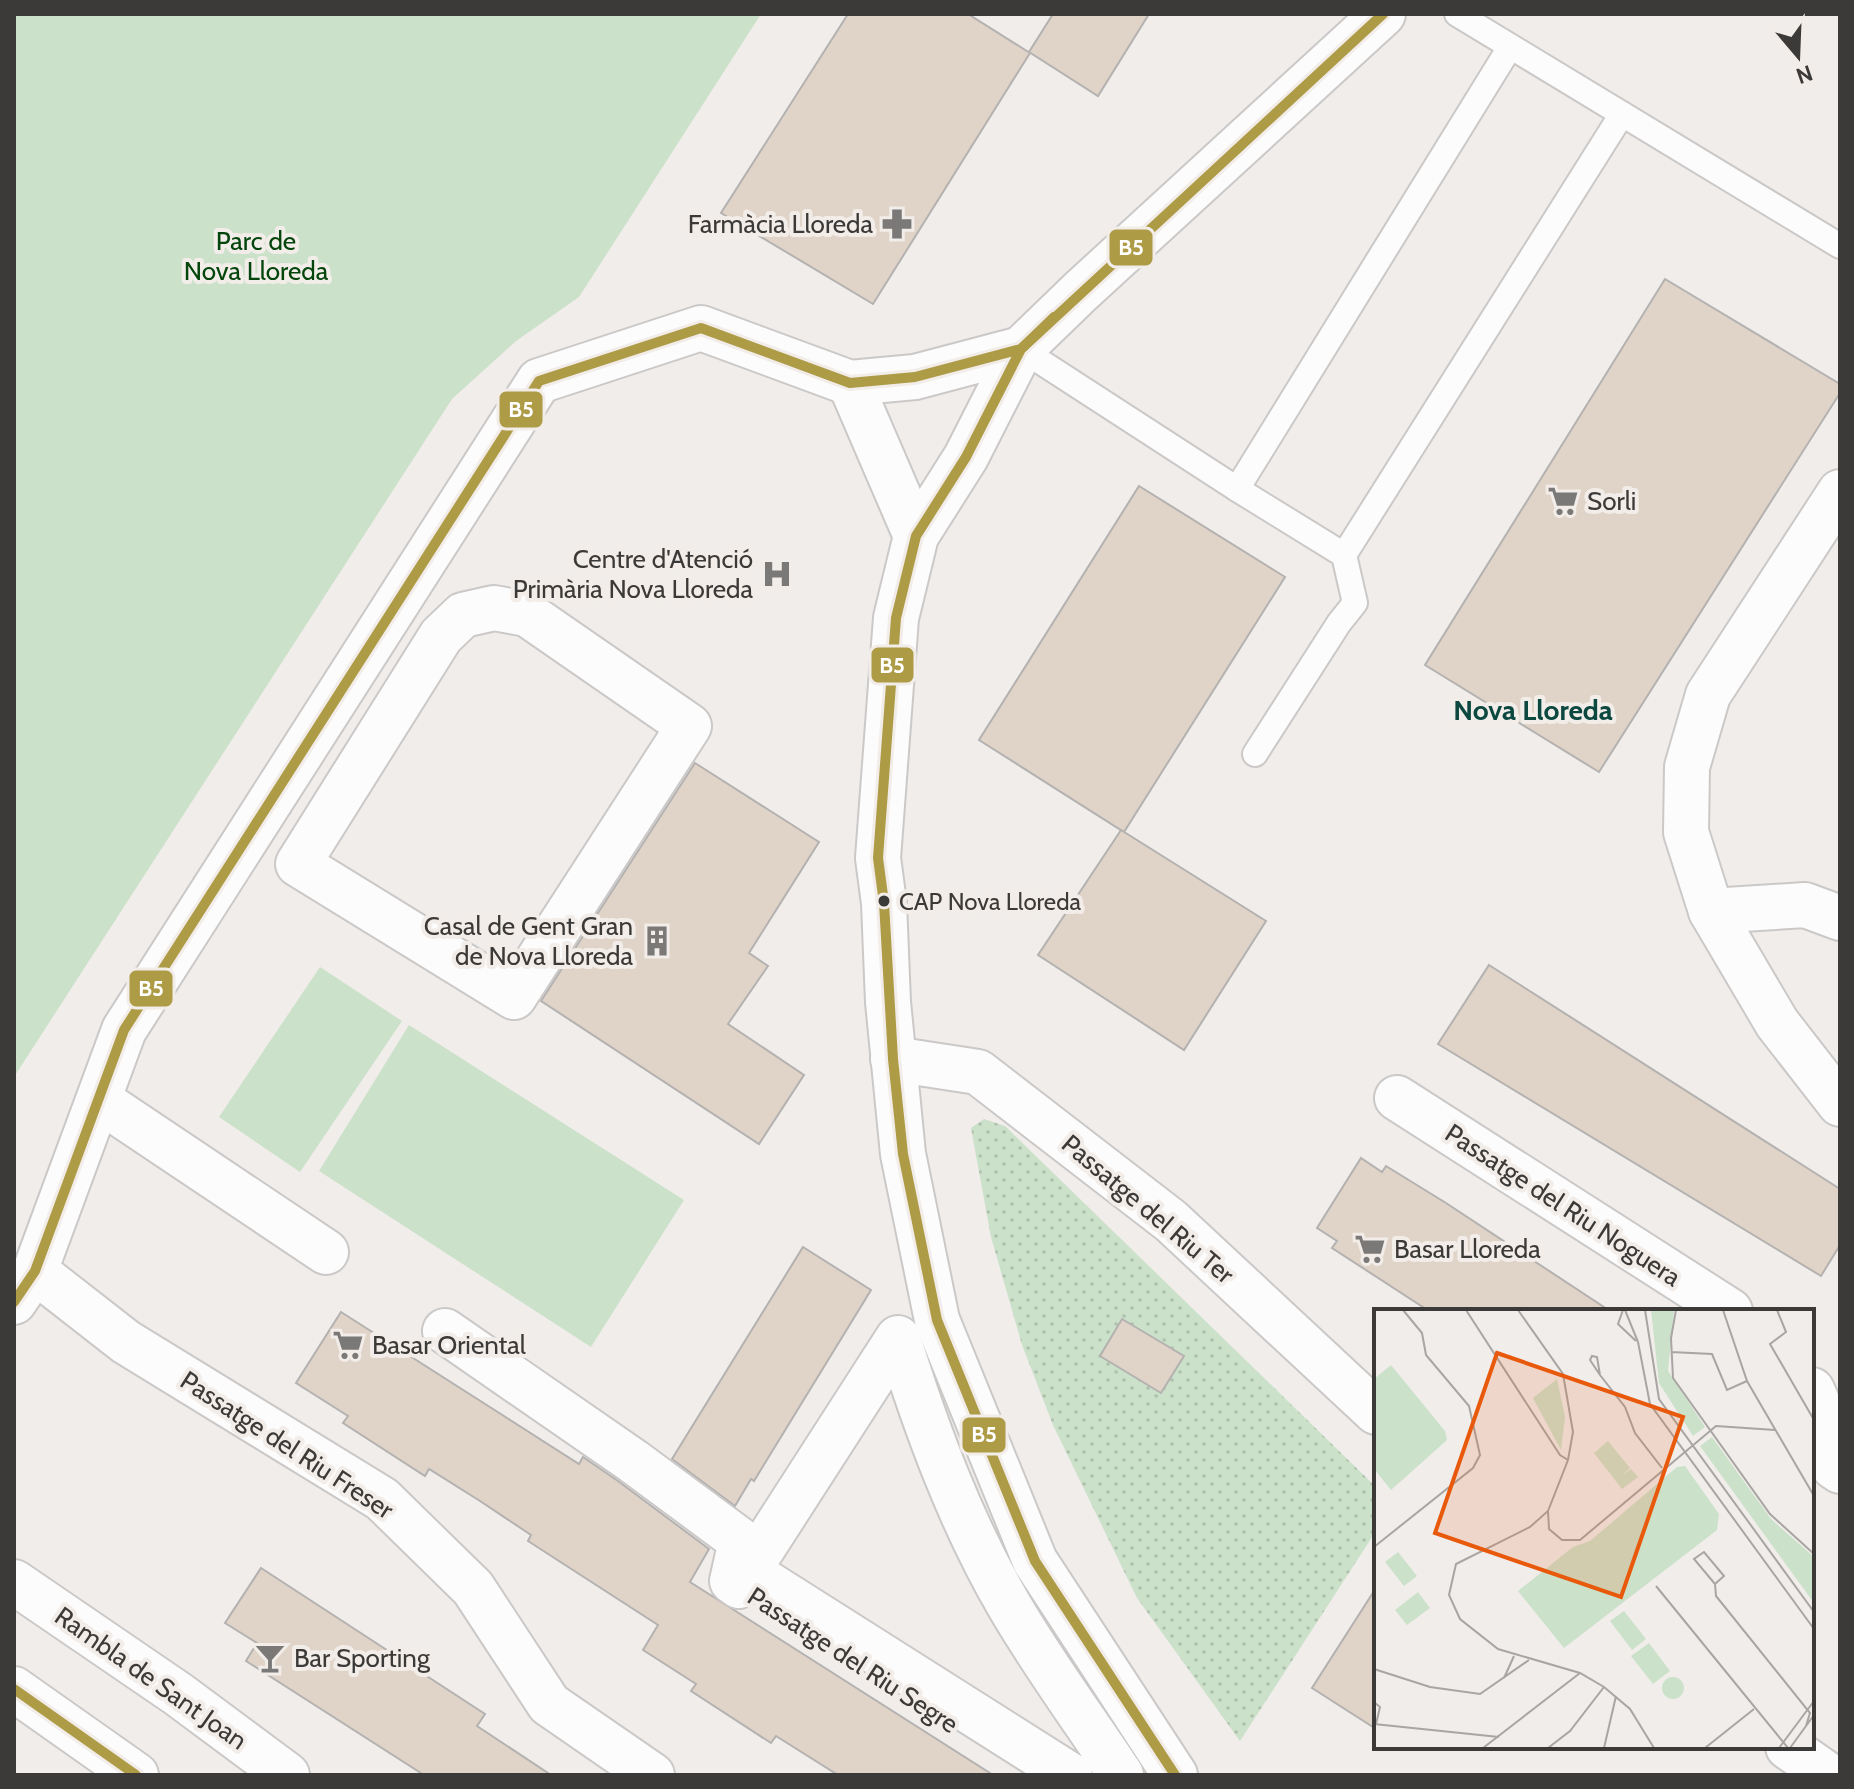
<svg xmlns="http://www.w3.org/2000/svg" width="1854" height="1789" font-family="Cabin,sans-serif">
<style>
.grass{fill:url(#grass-dots)}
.park{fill:#cce1c9}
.building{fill:#e0d3c7;stroke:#b4b2b1;stroke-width:2}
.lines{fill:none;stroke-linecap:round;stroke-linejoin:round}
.lane-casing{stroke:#cbc9c8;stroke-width:28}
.street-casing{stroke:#cbc9c8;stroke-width:48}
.lane{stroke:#fdfcfc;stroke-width:24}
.street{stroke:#fdfcfc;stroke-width:44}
.bus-1-casing{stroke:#f2ede9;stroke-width:16}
.bus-1{stroke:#ad9b46;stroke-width:10}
.bus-dot{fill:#3c3a38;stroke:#f2ede9;stroke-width:3}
.labels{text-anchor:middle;stroke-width:8;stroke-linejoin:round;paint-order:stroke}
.bus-label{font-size:24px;fill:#3c3a38;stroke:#f2ede9;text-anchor:start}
.poi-label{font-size:26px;fill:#3c3a38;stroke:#f2ede9;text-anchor:start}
.park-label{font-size:26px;fill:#04450c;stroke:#f2ede9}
.street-label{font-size:26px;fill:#3c3a38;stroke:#f2ede9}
.neighbourhood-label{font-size:28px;font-weight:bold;fill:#0c4840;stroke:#f2ede9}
.inset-road{fill:none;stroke:#a8a5a3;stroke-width:2}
.view{fill:#e8590c;fill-opacity:0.15;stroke:#e8590c;stroke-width:4}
.inset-edge{fill:none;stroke:#3c3a38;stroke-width:4}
.line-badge{stroke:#f2ede9;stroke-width:3}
.badge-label{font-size:22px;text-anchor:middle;font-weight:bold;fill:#fff}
</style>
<defs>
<pattern id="grass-dots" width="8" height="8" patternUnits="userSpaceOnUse" patternTransform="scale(2)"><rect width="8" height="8" fill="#cce1c9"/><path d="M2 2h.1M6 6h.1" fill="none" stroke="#b0c2ad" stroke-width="1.8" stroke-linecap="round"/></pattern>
</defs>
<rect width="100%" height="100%" fill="#f0edeb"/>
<!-- grass -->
<path class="grass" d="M 984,1119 L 1005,1126 L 1376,1487 L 1376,1531 L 1240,1741 L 1137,1598 L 1053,1425 L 1022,1345 L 991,1237 L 971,1128 Z"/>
<!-- park -->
<g class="park">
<path d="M 14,14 L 761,14 L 579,297 L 516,341 L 452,399 L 14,1077 Z"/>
<path d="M 320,967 L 402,1021 L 300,1172 L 219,1117 Z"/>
<path d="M 409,1025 L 684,1200 L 591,1347 L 319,1171 Z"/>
</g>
<!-- building -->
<g class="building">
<path d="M 848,14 L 968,14 L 1030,53 L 873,304 L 721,213 Z"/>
<path d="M 1053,14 L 1149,14 L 1098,96 L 1029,52 Z"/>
<path d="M 1665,279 L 1840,384 L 1840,393 L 1599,772 L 1425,665 Z"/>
<path d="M 1139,486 L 1285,577 L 1124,832 L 979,740 Z"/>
<path d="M 695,763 L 819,842 L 749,953 L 768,966 L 728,1024 L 804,1075 L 759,1144 L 541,1001 Z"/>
<path d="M 1121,830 L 1266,921 L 1184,1050 L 1038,955 Z"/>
<path d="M 1489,965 L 1840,1189 L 1840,1245 L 1821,1276 L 1438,1044 Z"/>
<path d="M 1361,1158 L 1382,1172 L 1386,1166 L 1446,1203 L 1610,1311 L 1429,1311 L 1332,1248 L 1337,1241 L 1317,1228 Z"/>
<path d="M 803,1247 L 871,1290 L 754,1481 L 751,1479 L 735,1506 L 672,1459 Z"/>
<path d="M 341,1312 L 579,1464 L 583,1457 L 618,1481 L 709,1549 L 690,1582 L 993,1775 L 838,1775 L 776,1736 L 771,1743 L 691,1691 L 696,1684 L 643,1650 L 658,1625 L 528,1541 L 531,1535 L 480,1501 L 429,1469 L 425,1476 L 343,1423 L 348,1416 L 296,1383 Z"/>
<path d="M 1122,1319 L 1184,1356 L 1161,1393 L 1100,1356 Z"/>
<path d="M 261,1568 L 485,1714 L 477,1726 L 551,1775 L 424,1775 L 246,1661 L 257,1643 L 225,1623 Z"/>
<path d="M 1376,1588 L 1376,1729 L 1312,1688 Z"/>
</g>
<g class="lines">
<!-- lane casing -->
<g class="lane-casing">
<g id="lane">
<path d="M 1457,14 L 1840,246"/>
<path d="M 1021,349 L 1237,489 L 1510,47"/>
<path d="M 1237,489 L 1344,555 L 1355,603 L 1339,623 L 1255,754"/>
<path d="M 1344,555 L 1622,114"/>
</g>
</g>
<!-- street casing -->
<g class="street-casing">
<g id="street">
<path d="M 850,383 L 916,536"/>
<path d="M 1840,492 L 1708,695 L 1687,767 L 1686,832 L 1711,911 L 1777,1023 L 1840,1104"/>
<path d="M 494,608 L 527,614 L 689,726 L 514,997 L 298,864 L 441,636 L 463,615 Z"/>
<path d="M 1711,911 L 1805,905 L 1840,918"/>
<path d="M 893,1059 L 978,1072 L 1171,1221 L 1376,1412"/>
<path d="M 1397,1098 L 1730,1311"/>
<path d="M 99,1100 L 326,1252"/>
<path d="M 35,1271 L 126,1342 L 382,1499 L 473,1588 L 549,1704 L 652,1775"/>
<path d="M 14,1302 L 35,1271 L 124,1030 L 539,381 L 701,328 L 850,383 L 915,377 L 1021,349"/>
<path d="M 445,1331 L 633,1461 L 741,1541 L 732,1581 L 739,1586"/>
<path d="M 1812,1390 L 1817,1401 L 1834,1467 L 1840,1471"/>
<path d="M 14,1582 L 178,1694 L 287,1775"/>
<path d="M 14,1689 L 136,1775"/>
<path d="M 1788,1747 L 1828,1775"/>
<path d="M 1070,1775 L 748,1571 L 898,1338 C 927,1431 961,1523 1010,1607 C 1044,1665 1084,1719 1121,1775"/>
<path d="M 1175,1775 L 1035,1561 L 937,1320 L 903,1154 L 888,1002 L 884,903 L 878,858 L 896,618 L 916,536 L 966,457 L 1021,349 L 1081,291 L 1383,14"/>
</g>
</g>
<!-- lane -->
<use href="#lane" class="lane"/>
<!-- street -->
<use href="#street" class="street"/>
<!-- bus-1 casing -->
<g class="bus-1-casing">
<g id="bus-1">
<path d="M 1054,317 L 1021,349 L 966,457 L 916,536 L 896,618 L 878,858 L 884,903 L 893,1059 L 903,1154 L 937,1320 L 1035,1561 L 1175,1775"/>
<path d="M 14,1302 L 35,1271 L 124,1030 L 539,381 L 701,328 L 850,383 L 915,377 L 1021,349 L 1383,14"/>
<path d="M 14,1689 L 136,1775"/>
</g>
</g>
<!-- bus-1 -->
<use href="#bus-1" class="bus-1"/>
</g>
<!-- icons -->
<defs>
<g id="pharmacy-bare" transform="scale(2.4)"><path d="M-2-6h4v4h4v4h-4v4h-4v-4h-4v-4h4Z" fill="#7b7977" stroke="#f2ede9" stroke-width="2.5" paint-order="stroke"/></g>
<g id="supermarket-bare" transform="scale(2.4)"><path d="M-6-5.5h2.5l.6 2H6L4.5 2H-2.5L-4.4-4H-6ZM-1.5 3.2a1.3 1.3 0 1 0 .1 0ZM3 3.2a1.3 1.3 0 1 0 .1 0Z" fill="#7b7977" stroke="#f2ede9" stroke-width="2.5" paint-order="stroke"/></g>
<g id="hospital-bare" transform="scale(2.4)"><path d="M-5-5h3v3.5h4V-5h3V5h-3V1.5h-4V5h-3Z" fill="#7b7977" stroke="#f2ede9" stroke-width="2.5" paint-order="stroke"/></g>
<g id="building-bare" transform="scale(2.4)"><path d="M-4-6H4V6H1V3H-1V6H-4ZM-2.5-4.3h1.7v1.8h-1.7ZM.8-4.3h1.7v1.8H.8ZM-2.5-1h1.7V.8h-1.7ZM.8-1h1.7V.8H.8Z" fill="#7b7977" stroke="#f2ede9" stroke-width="2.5" paint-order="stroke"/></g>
<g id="bar-bare" transform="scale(2.4)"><path d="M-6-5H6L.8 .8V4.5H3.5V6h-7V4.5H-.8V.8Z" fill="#7b7977" stroke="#f2ede9" stroke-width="2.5" paint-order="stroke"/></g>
</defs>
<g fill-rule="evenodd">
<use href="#pharmacy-bare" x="897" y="224"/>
<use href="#supermarket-bare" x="1563" y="501"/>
<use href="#hospital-bare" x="777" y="574"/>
<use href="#building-bare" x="657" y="941"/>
<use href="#supermarket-bare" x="1370" y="1249"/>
<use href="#supermarket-bare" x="348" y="1345"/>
<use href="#bar-bare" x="270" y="1658"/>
</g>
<!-- markers -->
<circle class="bus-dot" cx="884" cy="901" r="7"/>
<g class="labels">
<!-- bus labels -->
<g class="bus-label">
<text x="899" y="910">CAP Nova Lloreda</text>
</g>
<!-- poi labels -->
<g class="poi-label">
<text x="873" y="233" text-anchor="end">Farmàcia Lloreda</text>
<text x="1587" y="510">Sorli</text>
<text x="753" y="568" text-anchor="end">Centre d'Atenció<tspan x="753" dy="30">Primària Nova Lloreda</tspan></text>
<text x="633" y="935" text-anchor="end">Casal de Gent Gran<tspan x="633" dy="30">de Nova Lloreda</tspan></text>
<text x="1394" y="1258">Basar Lloreda</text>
<text x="372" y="1354">Basar Oriental</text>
<text x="294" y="1667">Bar Sporting</text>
</g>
<!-- park labels -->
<g class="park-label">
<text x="256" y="250">Parc de<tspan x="256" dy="30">Nova Lloreda</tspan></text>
</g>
<!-- street labels -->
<g class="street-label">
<text transform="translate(1563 1205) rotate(33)" y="9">Passatge del Riu Noguera</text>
<text transform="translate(1148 1209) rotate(40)" y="9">Passatge del Riu Ter</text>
<text transform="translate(287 1445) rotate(33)" y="9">Passatge del Riu Freser</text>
<text transform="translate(853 1660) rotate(33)" y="9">Passatge del Riu Segre</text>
<text transform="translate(151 1678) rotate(35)" y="9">Rambla de Sant Joan</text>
</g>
<!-- neighbourhood labels -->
<g class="neighbourhood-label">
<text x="1533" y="720">Nova Lloreda</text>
</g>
</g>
<!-- overview -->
<g transform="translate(1374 1309)">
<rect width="440" height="440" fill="#f0edeb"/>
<path d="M 277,1 L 300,1 L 294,62 L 331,118 L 319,127 L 285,74 ZM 183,70 L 191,108 L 187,141 L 159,89 ZM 338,128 L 397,210 L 440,248 L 440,294 L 326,137 Z" fill="#cce1c9"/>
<path d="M 17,56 L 71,122 L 73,131 L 17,181 L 0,160 L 0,70 ZM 234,132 L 256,159 L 248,166 L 257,160 L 264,168 L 248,180 L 220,144 ZM 311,157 L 345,205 L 343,221 L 190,339 L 144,282 L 199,238 L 216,232 L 303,158 ZM 24,243 L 43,267 L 30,277 L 11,253 ZM 44,283 L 56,299 L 33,316 L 21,301 ZM 250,302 L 272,330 L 258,341 L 236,312 ZM 275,334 L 296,362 L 279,375 L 257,347 ZM288 379a11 11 0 1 1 22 0a11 11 0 1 1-22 0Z" fill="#cce1c9"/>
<path class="inset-road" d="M 92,1 L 186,146 L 194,151M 144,1 L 189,65 L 199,123 L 194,151 L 174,202 L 156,218 L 82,255 L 75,286 L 86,310 L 124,340 L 206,364 L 230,378 L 256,400 L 280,439M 249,1 L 244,15 L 262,32M 251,1 L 264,33 L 276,95 L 440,320M 271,1 L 285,90 L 440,303M 302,1 L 297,29 L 299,69 L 396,205 L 440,245M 349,1 L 373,72 L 440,187M 403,1 L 412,23 L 396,35 L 440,111M 297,43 L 338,45 L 353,81 L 373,72M 226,66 L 223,48 L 218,47 L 216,51 L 226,66 L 251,98 L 261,124 L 288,159M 174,202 L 175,220 L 188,231 L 206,231 L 342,117 L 401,121M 0,238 L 99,159 L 106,146 L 95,97 L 52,46 L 48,24 L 29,1M 341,275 L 320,250 L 330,243 L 350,267 L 341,275 L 342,287 L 436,404 L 432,417M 282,277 L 414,439M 0,360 L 56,378 L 106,385 L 155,351M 130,369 L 140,347M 0,393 L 6,398 L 2,415M 0,415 L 125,428M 109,439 L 206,364M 174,439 L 196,422 L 230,378M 230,439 L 242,387M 331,439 L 380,400M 405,439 L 440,392M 416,439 L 440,406"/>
<path class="view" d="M 123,44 L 309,108 L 247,288 L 61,224 Z"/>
<rect width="440" height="440" class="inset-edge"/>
</g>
<g class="line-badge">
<rect x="1108" y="228" width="46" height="39" rx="8" fill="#ad9b46"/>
<rect x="498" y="390" width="46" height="39" rx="8" fill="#ad9b46"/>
<rect x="870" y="646" width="45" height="38" rx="8" fill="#ad9b46"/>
<rect x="128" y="969" width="46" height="39" rx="8" fill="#ad9b46"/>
<rect x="961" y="1416" width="46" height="38" rx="8" fill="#ad9b46"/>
</g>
<g class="badge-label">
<text x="1131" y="255">B5</text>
<text x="521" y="417">B5</text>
<text x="892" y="673">B5</text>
<text x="151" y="996">B5</text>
<text x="984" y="1442">B5</text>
</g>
<!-- border -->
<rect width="1854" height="1789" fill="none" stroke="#3c3a38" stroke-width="32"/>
<!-- north arrow -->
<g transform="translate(1798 56) rotate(161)" stroke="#f2ede9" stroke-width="6" paint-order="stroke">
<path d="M0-6L14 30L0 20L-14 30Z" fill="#3c3a38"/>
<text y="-12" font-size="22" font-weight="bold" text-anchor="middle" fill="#3c3a38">N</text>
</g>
</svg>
